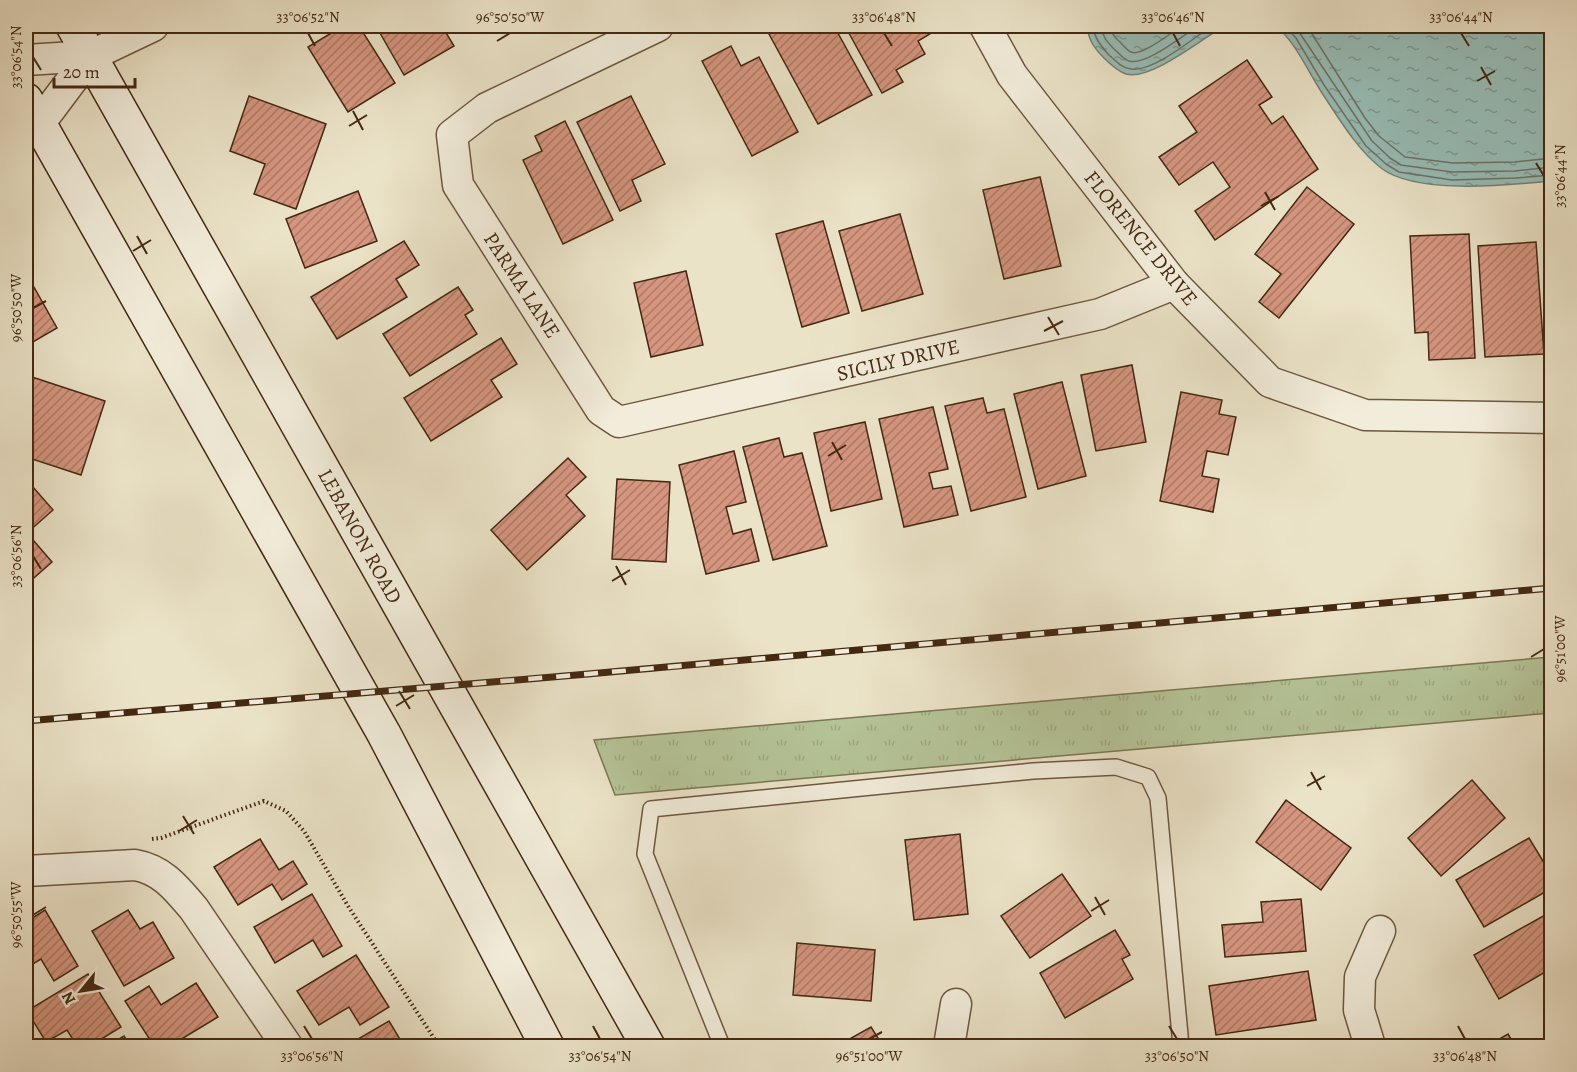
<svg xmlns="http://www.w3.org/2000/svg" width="1577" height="1072" font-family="Alegreya,serif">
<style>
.grass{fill:url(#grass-tufts);stroke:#7c7654;stroke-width:1.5}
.water{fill:url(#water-ripples);stroke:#768275;stroke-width:1.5}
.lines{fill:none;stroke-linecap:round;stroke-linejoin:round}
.shore{stroke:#6e7364;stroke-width:1.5}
.building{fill:url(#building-hatch);stroke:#442811;stroke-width:1.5}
.lane-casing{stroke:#6e573f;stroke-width:18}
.street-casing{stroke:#6e573f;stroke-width:33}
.secondary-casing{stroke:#442811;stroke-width:36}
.path{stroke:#442811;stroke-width:4;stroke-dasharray:1.5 3;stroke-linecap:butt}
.lane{stroke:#f2eddb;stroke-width:15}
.street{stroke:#f2eddb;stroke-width:30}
.secondary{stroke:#f2eddb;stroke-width:33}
.rail-casing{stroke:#442811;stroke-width:7}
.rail{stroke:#f2eddb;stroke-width:4.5;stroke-dasharray:14;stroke-linecap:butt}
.ticks{fill:none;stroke:#442811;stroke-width:2}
.labels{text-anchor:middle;stroke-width:4.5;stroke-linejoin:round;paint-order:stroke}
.street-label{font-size:21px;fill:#442811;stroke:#f2eddb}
.neatline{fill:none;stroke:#442811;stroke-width:2}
.ticks-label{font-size:15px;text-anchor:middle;fill:#442811}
</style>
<defs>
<pattern id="grass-tufts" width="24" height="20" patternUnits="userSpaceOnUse" patternTransform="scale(1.5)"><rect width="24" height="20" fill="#b5c498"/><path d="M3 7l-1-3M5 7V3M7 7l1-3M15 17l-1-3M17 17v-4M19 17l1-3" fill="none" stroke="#9da882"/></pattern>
<pattern id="water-ripples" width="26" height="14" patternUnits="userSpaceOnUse" patternTransform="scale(1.5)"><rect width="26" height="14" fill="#98beb8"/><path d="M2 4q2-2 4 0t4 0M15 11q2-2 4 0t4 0" fill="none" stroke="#7e9a94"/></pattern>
<pattern id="building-hatch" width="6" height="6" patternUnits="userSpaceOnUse" patternTransform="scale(1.5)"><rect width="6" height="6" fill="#d5957f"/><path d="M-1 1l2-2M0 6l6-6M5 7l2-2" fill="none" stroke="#ae7a67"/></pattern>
</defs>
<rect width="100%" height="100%" fill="#ebe3c8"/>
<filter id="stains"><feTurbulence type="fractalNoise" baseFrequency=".00333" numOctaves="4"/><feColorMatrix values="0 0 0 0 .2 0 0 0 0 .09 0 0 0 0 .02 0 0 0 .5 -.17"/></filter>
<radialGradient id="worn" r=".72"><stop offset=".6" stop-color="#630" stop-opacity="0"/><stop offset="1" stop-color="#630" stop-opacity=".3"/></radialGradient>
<!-- grass -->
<path class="grass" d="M 1551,657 L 1551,713 L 615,795 L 594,740 Z"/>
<!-- water -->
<g class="water">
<path d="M 1088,26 L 1224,26 C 1202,39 1150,81 1126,74 C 1117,71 1110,64 1104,58 C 1095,49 1087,39 1088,26 Z"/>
<path d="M 1276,26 L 1551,26 L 1551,181 C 1509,185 1416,195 1381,168 C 1356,148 1340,120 1322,93 C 1307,70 1297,44 1276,26 Z"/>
</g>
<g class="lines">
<!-- shore -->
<g class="shore">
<path d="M 1093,26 C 1094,37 1100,45 1108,54 C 1115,60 1121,68 1131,69 C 1154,72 1193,38 1212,26"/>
<path d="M 1101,26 C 1102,36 1107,42 1114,49 C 1119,53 1123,59 1129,61 C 1146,66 1183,35 1198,26"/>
<path d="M 1110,26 C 1111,33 1114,37 1120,42 C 1123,45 1127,50 1131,52 C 1141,57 1172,32 1182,26"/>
<path d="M 1285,26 L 1296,38 L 1324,85 L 1366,146 L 1386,164 L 1399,172 L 1452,180 L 1516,178 L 1552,175"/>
<path d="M 1295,26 L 1372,141 L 1390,158 L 1401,165 L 1452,172 L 1515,171 L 1552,167"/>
<path d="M 1307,26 L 1365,118 L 1379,136 L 1405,157 L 1453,163 L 1515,162 L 1552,158"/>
</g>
</g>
<!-- building -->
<g class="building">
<path d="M 343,26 L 359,26 L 395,83 L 348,112 L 308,47 Z"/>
<path d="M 376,26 L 442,26 L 454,46 L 404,75 Z"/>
<path d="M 784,26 L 834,26 L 872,95 L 818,124 L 769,34 Z"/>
<path d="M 845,26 L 929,26 L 933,32 L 918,41 L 925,54 L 896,70 L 903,82 L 882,93 Z"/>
<path d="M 731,46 L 741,66 L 759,57 L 798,132 L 752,156 L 702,61 Z"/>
<path d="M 1247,60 L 1272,97 L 1259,105 L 1272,124 L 1283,116 L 1318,169 L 1215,240 L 1195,211 L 1230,187 L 1213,162 L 1179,185 L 1159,157 L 1197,132 L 1179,106 Z"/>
<path d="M 249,96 L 326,124 L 296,209 L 254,194 L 265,164 L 230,151 Z"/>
<path d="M 631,96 L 665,164 L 632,180 L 641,201 L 620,211 L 577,122 Z"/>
<path d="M 565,121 L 613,220 L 563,244 L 523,160 L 542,151 L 535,136 Z"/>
<path d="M 1040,177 L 1061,266 L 1004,279 L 983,190 Z"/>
<path d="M 1307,187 L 1354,224 L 1279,318 L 1259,302 L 1281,274 L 1255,254 Z"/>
<path d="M 358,191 L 377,241 L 305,268 L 286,219 Z"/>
<path d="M 900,214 L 923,294 L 862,311 L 839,231 Z"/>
<path d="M 823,221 L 849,313 L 802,327 L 776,234 Z"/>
<path d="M 1469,234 L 1475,358 L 1429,360 L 1428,332 L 1415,333 L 1410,236 Z"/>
<path d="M 404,241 L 419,265 L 396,279 L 407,297 L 337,339 L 311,297 Z"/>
<path d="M 1536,242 L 1544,354 L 1485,357 L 1478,246 Z"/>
<path d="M 1544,269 L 1552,269 L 1552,356 L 1549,356 Z"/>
<path d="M 686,271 L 703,345 L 651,357 L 634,283 Z"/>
<path d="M 26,273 L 57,328 L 26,346 Z"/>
<path d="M 458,287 L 473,310 L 465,315 L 477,334 L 410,376 L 383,334 Z"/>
<path d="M 501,338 L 517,364 L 491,380 L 502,397 L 431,441 L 404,398 Z"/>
<path d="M 1132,365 L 1146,442 L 1096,451 L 1081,375 Z"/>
<path d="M 26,375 L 105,401 L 81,475 L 26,457 Z"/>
<path d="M 1062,382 L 1086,476 L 1038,489 L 1014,394 Z"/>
<path d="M 1181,392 L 1222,400 L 1219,414 L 1236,417 L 1228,455 L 1207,451 L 1202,476 L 1219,479 L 1213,512 L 1160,501 Z"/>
<path d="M 983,398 L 987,413 L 1004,409 L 1026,497 L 971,511 L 945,406 Z"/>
<path d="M 933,407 L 948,469 L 929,473 L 933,489 L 951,486 L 958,515 L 904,527 L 879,419 Z"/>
<path d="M 865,422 L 882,499 L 831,511 L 814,433 Z"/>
<path d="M 779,438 L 784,457 L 802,453 L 827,546 L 773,560 L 743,447 Z"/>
<path d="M 734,451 L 746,502 L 726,507 L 733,534 L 751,529 L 759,561 L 706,574 L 679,465 Z"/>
<path d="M 568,458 L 586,477 L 566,495 L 585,516 L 527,570 L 491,530 Z"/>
<path d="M 26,479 L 53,510 L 27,533 L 52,562 L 27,584 L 26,582 Z"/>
<path d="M 617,479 L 670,482 L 666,562 L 612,559 Z"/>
<path d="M 1472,780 L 1505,818 L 1441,876 L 1408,838 Z"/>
<path d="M 1286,800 L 1351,848 L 1321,890 L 1256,842 Z"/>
<path d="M 960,834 L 968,914 L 914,920 L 905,840 Z"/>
<path d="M 1529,838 L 1552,876 L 1552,888 L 1484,927 L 1456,880 Z"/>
<path d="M 260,839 L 279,870 L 293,861 L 307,884 L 282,900 L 272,884 L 238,905 L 214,867 Z"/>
<path d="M 1062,874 L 1091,916 L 1030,958 L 1001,916 Z"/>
<path d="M 312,894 L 342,946 L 323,957 L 313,940 L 275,963 L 254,927 Z"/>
<path d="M 1301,899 L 1306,951 L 1225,957 L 1222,925 L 1263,922 L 1261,902 Z"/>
<path d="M 45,910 L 78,966 L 54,981 L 41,959 L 26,968 L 26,922 Z"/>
<path d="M 128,910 L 140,929 L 153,922 L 174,958 L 124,986 L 92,931 Z"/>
<path d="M 1545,915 L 1552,926 L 1552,968 L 1499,999 L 1474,955 Z"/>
<path d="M 1115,930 L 1130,955 L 1122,959 L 1133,979 L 1065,1018 L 1040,973 Z"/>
<path d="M 797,943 L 875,950 L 871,1001 L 793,995 Z"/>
<path d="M 356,955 L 389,1007 L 360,1025 L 349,1007 L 319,1025 L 297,991 Z"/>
<path d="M 1308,971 L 1316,1020 L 1216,1035 L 1209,986 Z"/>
<path d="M 88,974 L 121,1027 L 90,1046 L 77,1046 L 67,1030 L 46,1042 L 27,1011 Z"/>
<path d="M 196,983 L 218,1017 L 170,1046 L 154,1046 L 125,1001 L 149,986 L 161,1005 Z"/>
<path d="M 389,1021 L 404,1046 L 346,1046 Z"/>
<path d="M 871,1027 L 883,1046 L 837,1046 Z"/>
<path d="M 1508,1034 L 1515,1046 L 1487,1046 Z"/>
<path d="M 124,1036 L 130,1046 L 107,1046 Z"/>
<path d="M 1319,1039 L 1323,1046 L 1304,1046 Z"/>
</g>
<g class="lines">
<!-- lane casing -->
<g class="lane-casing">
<path id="lane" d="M 722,1046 L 645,854 L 651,809 L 1033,771 L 1116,767 L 1148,777 L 1158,798 L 1181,1046"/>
</g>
<!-- street casing -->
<g class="street-casing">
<g id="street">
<path d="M 658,26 L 487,108 L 452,135 L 458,185 L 601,410 L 619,422 L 1100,314 L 1174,284"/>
<path d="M 985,26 L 1012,75 L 1174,284 L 1270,382 L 1365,415 L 1552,418"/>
<path d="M 26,60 L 90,56 L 153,26"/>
<path d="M 26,132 L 39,124 L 90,56"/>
<path d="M 26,871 L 135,865 C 163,870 177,889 194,909 L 287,1046"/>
<path d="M 949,1046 L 956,1004"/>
<path d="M 1370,1046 L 1359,1010 L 1360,977 L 1380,931"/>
</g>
</g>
<!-- secondary casing -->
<g class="secondary-casing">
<g id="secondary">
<path d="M 73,26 L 648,1046"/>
<path d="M 26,100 L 384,734 L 547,1046"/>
</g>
</g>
<!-- path -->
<path class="path" d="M 152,839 L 161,838 L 264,801 L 286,811 L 304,831 L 348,906 L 439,1046"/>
<!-- lane -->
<use href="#lane" class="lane"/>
<!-- street -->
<use href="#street" class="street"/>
<!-- secondary -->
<use href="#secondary" class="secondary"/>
<!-- rail casing -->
<g class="rail-casing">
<path id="rail" d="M 26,721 L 588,674 L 1552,588"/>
</g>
<!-- rail -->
<use href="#rail" class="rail"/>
</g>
<!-- ticks -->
<path class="ticks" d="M 308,33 L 315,46M 884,33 L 892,46M 1173,33 L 1180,46M 1461,33 L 1469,46M 497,41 L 510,33M 33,57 L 41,70M 1481,67 L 1491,85M 1477,81 L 1495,71M 353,111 L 363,130M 349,126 L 367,115M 1536,163 L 1544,176M 1265,192 L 1275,210M 1261,206 L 1279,196M 137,236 L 147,254M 133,251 L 151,240M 33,308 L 46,301M 1048,317 L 1059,335M 1044,331 L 1063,321M 832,442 L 842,460M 828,456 L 846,445M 33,556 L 41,569M 616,566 L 626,585M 612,581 L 630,570M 1531,657 L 1544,649M 399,691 L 410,709M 396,706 L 414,695M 1311,772 L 1321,790M 1307,786 L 1325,776M 183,816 L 194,834M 179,831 L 197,820M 1095,897 L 1105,915M 1091,911 L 1109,900M 33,915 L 46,907M 304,1026 L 312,1039M 593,1026 L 600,1039M 1169,1026 L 1177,1039M 1458,1026 L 1465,1039M 869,1039 L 882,1032"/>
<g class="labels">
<!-- street labels -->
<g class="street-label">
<text transform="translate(1141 238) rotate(51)" y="7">FLORENCE DRIVE</text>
<text transform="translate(522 285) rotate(57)" y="7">PARMA LANE</text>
<text transform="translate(898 360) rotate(-13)" y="7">SICILY DRIVE</text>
<text transform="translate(360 536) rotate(61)" y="7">LEBANON ROAD</text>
</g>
</g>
<!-- margin -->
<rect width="1577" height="1072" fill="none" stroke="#ebe3c8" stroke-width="66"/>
<!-- north arrow -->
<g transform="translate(81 991) rotate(240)" stroke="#f2eddb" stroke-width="4.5" paint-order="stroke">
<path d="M0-4.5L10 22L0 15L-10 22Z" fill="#442811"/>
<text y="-9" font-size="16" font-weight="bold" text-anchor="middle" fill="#442811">N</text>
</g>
<!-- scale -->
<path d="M54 78v9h81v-9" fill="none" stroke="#442811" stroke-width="3"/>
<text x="63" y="78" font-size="18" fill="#442811" stroke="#f2eddb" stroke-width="4.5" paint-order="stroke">20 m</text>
<rect x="33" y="33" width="1511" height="1006" class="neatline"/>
<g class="ticks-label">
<text x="308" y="22">33°06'52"N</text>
<text x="510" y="22">96°50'50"W</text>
<text x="884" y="22">33°06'48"N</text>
<text x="1173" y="22">33°06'46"N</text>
<text x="1461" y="22">33°06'44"N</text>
<text transform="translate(16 57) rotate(-90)" y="5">33°06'54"N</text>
<text transform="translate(1560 176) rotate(-90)" y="5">33°06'44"N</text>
<text transform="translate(16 308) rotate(-90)" y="5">96°50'50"W</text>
<text transform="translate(16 556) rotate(-90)" y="5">33°06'56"N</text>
<text transform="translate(1560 649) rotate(-90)" y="5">96°51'00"W</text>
<text transform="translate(16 915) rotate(-90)" y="5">96°50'55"W</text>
<text x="312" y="1061">33°06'56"N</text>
<text x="600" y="1061">33°06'54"N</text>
<text x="869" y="1061">96°51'00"W</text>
<text x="1177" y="1061">33°06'50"N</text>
<text x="1465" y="1061">33°06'48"N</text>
</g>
<rect width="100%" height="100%" filter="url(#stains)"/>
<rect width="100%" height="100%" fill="url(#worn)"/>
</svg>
